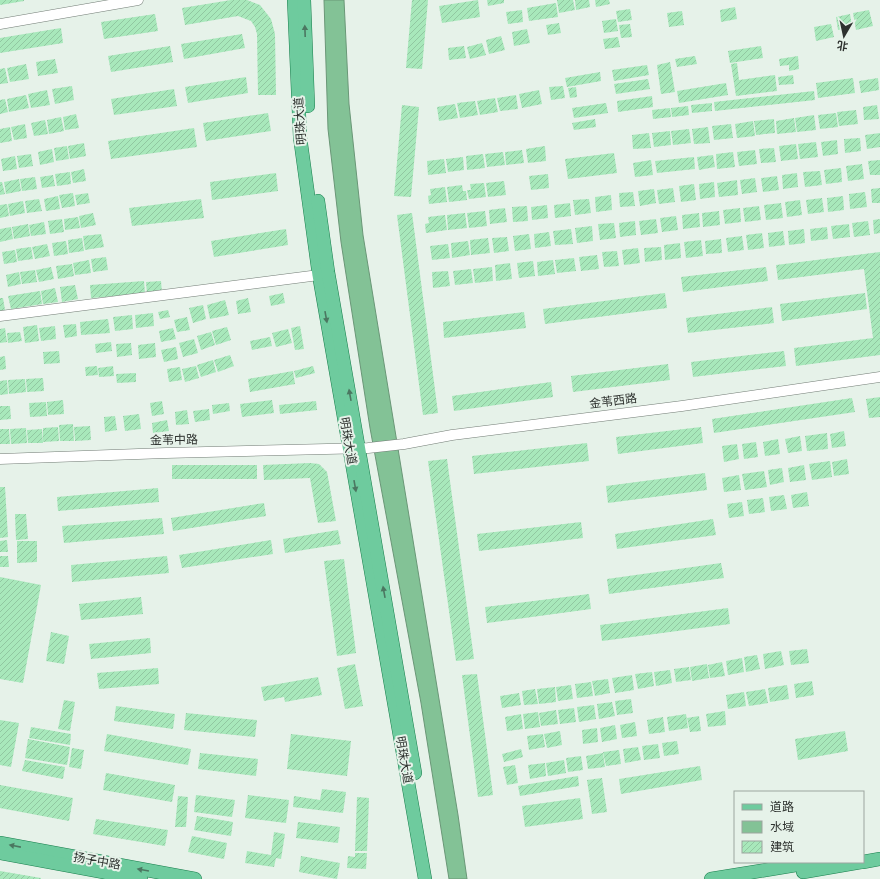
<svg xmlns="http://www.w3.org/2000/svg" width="880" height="879" font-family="'Asap Condensed','Noto Sans SC',sans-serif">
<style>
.water{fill:#83c296;stroke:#6a9777}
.building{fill:url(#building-hatch)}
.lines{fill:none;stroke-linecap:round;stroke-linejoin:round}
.minor-casing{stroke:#727c75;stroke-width:11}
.major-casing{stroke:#197f4d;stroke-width:14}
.minor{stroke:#fff;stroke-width:10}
.major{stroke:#6ecb9e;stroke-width:13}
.oneway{fill:#4b7761}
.labels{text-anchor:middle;stroke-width:4;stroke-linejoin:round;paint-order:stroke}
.street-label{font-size:12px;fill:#2e322f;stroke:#e6f2e9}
</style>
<defs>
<pattern id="building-hatch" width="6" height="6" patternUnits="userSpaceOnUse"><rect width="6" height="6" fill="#a8e8bb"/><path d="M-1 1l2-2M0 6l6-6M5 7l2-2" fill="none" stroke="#91c7a1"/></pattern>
</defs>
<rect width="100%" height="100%" fill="#e6f2e9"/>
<!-- water -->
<path class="water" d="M 324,0 L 344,0 L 349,104 L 363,235 L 458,815 L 467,879 L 449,879 L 421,703 L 370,428 L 341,242 L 328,129 Z"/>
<!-- building -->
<g class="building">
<path d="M 0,0 L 24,0 L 24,1 L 0,5 Z"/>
<path d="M 231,0 L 247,0 L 260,5 L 271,19 L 275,34 L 276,95 L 258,95 L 257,34 L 255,27 L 251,21 L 238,16 L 185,25 L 182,8 Z"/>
<path d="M 412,0 L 428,0 L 422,69 L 406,68 Z"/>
<path d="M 478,0 L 480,17 L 442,23 L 439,6 Z"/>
<path d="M 487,0 L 504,0 L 504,3 L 488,6 Z"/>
<path d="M 557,0 L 573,0 L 575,10 L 559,13 Z"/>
<path d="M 575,0 L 589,0 L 590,7 L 576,10 Z"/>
<path d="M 595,0 L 609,0 L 610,4 L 596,7 Z"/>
<path d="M 556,3 L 558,17 L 529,21 L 527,8 Z"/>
<path d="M 735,7 L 737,19 L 721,22 L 720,10 Z"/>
<path d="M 630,9 L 632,20 L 618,22 L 616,11 Z"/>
<path d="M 522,10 L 523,22 L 508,24 L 506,12 Z"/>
<path d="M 869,10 L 873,26 L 856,30 L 853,13 Z"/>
<path d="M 682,11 L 684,25 L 669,27 L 667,13 Z"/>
<path d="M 155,14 L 158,31 L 104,39 L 101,22 Z"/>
<path d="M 850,14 L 852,27 L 838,30 L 836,17 Z"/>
<path d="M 616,19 L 618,31 L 604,33 L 602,21 Z"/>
<path d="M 559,23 L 561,33 L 548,35 L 546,25 Z"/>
<path d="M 630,24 L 632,37 L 621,38 L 619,25 Z"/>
<path d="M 831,24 L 834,37 L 816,41 L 814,27 Z"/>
<path d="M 61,28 L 63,43 L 0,53 L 0,38 Z"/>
<path d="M 527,29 L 530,43 L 514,46 L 512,32 Z"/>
<path d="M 242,34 L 245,48 L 184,59 L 181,44 Z"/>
<path d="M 501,36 L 505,50 L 489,54 L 486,40 Z"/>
<path d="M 618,37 L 620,47 L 605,49 L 603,39 Z"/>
<path d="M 482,43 L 486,55 L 470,59 L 467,47 Z"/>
<path d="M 170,46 L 173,62 L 111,72 L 108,56 Z"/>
<path d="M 464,46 L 466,58 L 449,60 L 448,48 Z"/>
<path d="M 761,46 L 763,58 L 730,63 L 728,51 Z"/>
<path d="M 695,56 L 697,64 L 677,67 L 675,59 Z"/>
<path d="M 798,56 L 799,69 L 789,71 L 789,65 L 780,66 L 779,59 Z"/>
<path d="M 55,59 L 58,73 L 38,76 L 36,62 Z"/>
<path d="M 670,62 L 675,92 L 661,94 L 657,65 Z"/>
<path d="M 737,63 L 739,80 L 775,75 L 777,91 L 736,96 L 731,64 Z"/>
<path d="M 26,64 L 29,79 L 10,82 L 7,68 Z"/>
<path d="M 647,65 L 649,75 L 614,81 L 612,70 Z"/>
<path d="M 5,68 L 8,83 L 0,84 L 0,69 Z"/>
<path d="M 600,72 L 601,81 L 567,87 L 565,78 Z"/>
<path d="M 793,75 L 794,84 L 779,85 L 778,77 Z"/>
<path d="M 246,77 L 248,93 L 188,103 L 185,87 Z"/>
<path d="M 853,78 L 855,93 L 818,98 L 816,83 Z"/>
<path d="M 878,78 L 879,90 L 861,93 L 859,81 Z"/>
<path d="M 648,79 L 650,89 L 616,94 L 614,84 Z"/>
<path d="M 726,83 L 728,95 L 679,103 L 677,91 Z"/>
<path d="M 72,86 L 74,100 L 55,104 L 52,89 Z"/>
<path d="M 563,86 L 565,98 L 551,100 L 549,87 Z"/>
<path d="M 576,87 L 577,97 L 570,98 L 568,88 Z"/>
<path d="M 174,89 L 177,106 L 114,115 L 111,99 Z"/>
<path d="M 47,90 L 50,105 L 31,108 L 28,94 Z"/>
<path d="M 539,90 L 542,104 L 522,108 L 519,94 Z"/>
<path d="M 814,91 L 815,100 L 715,111 L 714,102 Z"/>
<path d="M 26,95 L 29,108 L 9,112 L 7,99 Z"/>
<path d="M 516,95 L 518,109 L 500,111 L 497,98 Z"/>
<path d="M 652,96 L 653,107 L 618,112 L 617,101 Z"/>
<path d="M 495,98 L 498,112 L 480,115 L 477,101 Z"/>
<path d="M 5,99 L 8,112 L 0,114 L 0,100 Z"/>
<path d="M 475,101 L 478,115 L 460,118 L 457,103 Z"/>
<path d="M 606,103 L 608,113 L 574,118 L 572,108 Z"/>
<path d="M 712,103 L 712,111 L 692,113 L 691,105 Z"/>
<path d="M 455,104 L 458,118 L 439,121 L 437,107 Z"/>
<path d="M 402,105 L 419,107 L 411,197 L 394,196 Z"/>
<path d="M 877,105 L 879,119 L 864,120 L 863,107 Z"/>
<path d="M 688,106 L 689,115 L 672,117 L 671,108 Z"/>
<path d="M 670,108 L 671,117 L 653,119 L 652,110 Z"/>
<path d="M 856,110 L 858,124 L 839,126 L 837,112 Z"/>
<path d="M 268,113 L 271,131 L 206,141 L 203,123 Z"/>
<path d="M 836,113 L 838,127 L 820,129 L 818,115 Z"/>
<path d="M 76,114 L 79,128 L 65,130 L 63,117 Z"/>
<path d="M 814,115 L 816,130 L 797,132 L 795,118 Z"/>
<path d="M 61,117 L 64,131 L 49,134 L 47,120 Z"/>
<path d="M 794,118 L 796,132 L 777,134 L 776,121 Z"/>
<path d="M 595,119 L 596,127 L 574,130 L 572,123 Z"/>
<path d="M 774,119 L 775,133 L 756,135 L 754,121 Z"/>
<path d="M 45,120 L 48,134 L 34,136 L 31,123 Z"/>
<path d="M 753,121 L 755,136 L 737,138 L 735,124 Z"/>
<path d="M 25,124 L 27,138 L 14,140 L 11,127 Z"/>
<path d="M 731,124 L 733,138 L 714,140 L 712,126 Z"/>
<path d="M 10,127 L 12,141 L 0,143 L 0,129 Z"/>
<path d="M 708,127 L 710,143 L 694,144 L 692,129 Z"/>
<path d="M 194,128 L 197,147 L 111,159 L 108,141 Z"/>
<path d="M 689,129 L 691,143 L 673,145 L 671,131 Z"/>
<path d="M 670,131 L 671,145 L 654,147 L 652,133 Z"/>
<path d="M 649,133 L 651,148 L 633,149 L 632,135 Z"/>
<path d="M 880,133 L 880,147 L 867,149 L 865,135 Z"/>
<path d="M 860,138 L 861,151 L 845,153 L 844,139 Z"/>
<path d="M 837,140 L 838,154 L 823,156 L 821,142 Z"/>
<path d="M 816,142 L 818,157 L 800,159 L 798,144 Z"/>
<path d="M 84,143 L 86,156 L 70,159 L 68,146 Z"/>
<path d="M 796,144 L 798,159 L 781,161 L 779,146 Z"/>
<path d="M 67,146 L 69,159 L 56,161 L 54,148 Z"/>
<path d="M 545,146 L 546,161 L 528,163 L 526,149 Z"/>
<path d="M 774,148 L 776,162 L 761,163 L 759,149 Z"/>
<path d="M 52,149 L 54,162 L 40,165 L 38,152 Z"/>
<path d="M 522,150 L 524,163 L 506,165 L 505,152 Z"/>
<path d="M 755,150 L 757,164 L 739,166 L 737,152 Z"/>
<path d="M 503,152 L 505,165 L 487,167 L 485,154 Z"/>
<path d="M 733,152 L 735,167 L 717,169 L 716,154 Z"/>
<path d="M 614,153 L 617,173 L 568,179 L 565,159 Z"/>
<path d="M 31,154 L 33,166 L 19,168 L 17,156 Z"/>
<path d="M 483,154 L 485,168 L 467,170 L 466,156 Z"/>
<path d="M 713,155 L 715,167 L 699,170 L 697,157 Z"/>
<path d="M 15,156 L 17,169 L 3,171 L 1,159 Z"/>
<path d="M 463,157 L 464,170 L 448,172 L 446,159 Z"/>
<path d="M 694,157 L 695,169 L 657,173 L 655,161 Z"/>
<path d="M 444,159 L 446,173 L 428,175 L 427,161 Z"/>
<path d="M 651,160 L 653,175 L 635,177 L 633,163 Z"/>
<path d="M 880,160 L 880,175 L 870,175 L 868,161 Z"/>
<path d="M 862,164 L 864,179 L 848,181 L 846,166 Z"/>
<path d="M 841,168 L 842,182 L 826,184 L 824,170 Z"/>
<path d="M 84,169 L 86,181 L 73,183 L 71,172 Z"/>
<path d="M 820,171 L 822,185 L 805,187 L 803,172 Z"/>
<path d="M 70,172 L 71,184 L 57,186 L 55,174 Z"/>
<path d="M 276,173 L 278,191 L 212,200 L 210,182 Z"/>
<path d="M 797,173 L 798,187 L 783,189 L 782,175 Z"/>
<path d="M 548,174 L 549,188 L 531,190 L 529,176 Z"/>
<path d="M 53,175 L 55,186 L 42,188 L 40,177 Z"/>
<path d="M 777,176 L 779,190 L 763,192 L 761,178 Z"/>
<path d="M 35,177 L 37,189 L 22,191 L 20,179 Z"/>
<path d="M 755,178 L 757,192 L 742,194 L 740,180 Z"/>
<path d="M 19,179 L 21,191 L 6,194 L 4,182 Z"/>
<path d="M 737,180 L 738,195 L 719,197 L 717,183 Z"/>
<path d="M 504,181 L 506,195 L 488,197 L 486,183 Z"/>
<path d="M 0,182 L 2,182 L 5,194 L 0,195 Z"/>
<path d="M 714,182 L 715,197 L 700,199 L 699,184 Z"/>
<path d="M 484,183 L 486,197 L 469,199 L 467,190 L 471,190 L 470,184 Z"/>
<path d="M 694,184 L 696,200 L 681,202 L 679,186 Z"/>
<path d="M 462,185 L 463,191 L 466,191 L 467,200 L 449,202 L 447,187 Z"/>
<path d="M 445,187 L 447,202 L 429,204 L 428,196 L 431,195 L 430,189 Z"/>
<path d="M 673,188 L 675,202 L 659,204 L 657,190 Z"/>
<path d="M 880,188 L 880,203 L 872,203 L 871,189 Z"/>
<path d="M 654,189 L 656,203 L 640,206 L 638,191 Z"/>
<path d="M 633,192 L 635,206 L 620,207 L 619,193 Z"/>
<path d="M 865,192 L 867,207 L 850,209 L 849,194 Z"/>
<path d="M 73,193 L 75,206 L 62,208 L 59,195 Z"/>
<path d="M 88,193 L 90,203 L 77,205 L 75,195 Z"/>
<path d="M 611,195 L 612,210 L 596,212 L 595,197 Z"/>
<path d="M 58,196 L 60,209 L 46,211 L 44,199 Z"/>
<path d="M 843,196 L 844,210 L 828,212 L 827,198 Z"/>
<path d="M 822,198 L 824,212 L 808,214 L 806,200 Z"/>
<path d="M 39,199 L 42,211 L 27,213 L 25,201 Z"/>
<path d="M 201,199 L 204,218 L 132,226 L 129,208 Z"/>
<path d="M 589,199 L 591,213 L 575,215 L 573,200 Z"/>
<path d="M 800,200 L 802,215 L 787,217 L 785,202 Z"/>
<path d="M 23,201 L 25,213 L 10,216 L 8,204 Z"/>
<path d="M 570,203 L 571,216 L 555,218 L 554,205 Z"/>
<path d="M 781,203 L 783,218 L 766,220 L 764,205 Z"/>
<path d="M 7,204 L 9,216 L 0,218 L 0,205 Z"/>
<path d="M 547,205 L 548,218 L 532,220 L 531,207 Z"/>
<path d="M 527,206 L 528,221 L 513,222 L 512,207 Z"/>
<path d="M 759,206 L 761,220 L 745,222 L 743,208 Z"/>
<path d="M 505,208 L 507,222 L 490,224 L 489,210 Z"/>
<path d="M 740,208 L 741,222 L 725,224 L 723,210 Z"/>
<path d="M 485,211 L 487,226 L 469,228 L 467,213 Z"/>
<path d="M 719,211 L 720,225 L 703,227 L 702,213 Z"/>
<path d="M 93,213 L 96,225 L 81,228 L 79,216 Z"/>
<path d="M 412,213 L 438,413 L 423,415 L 397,215 Z"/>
<path d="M 465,213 L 467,228 L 448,230 L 447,215 Z"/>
<path d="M 699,213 L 700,227 L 683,229 L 682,215 Z"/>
<path d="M 445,215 L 447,230 L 426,233 L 425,224 L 429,223 L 428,217 Z"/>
<path d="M 676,216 L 678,230 L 662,232 L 660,218 Z"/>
<path d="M 78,217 L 80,228 L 65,230 L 64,219 Z"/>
<path d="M 62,219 L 64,232 L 50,234 L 48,221 Z"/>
<path d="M 656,219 L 658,233 L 641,235 L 639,221 Z"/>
<path d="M 880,219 L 880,233 L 874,234 L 873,220 Z"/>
<path d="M 635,221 L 636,235 L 620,237 L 619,223 Z"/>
<path d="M 868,221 L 870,235 L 854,237 L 852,223 Z"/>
<path d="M 44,222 L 46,234 L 31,236 L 29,225 Z"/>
<path d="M 614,223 L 616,238 L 600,240 L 598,224 Z"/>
<path d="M 28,224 L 30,236 L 14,239 L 12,227 Z"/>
<path d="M 849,224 L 850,237 L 833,239 L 831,226 Z"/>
<path d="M 592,226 L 593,241 L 577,243 L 575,228 Z"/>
<path d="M 11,227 L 13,239 L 0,242 L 0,229 Z"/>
<path d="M 827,227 L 828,239 L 811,241 L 810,229 Z"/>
<path d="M 286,229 L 288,245 L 214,257 L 211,241 Z"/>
<path d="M 571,229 L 573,244 L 555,245 L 553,231 Z"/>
<path d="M 804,229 L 805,243 L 789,245 L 788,231 Z"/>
<path d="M 783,231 L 785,245 L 769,247 L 768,233 Z"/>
<path d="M 549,232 L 551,246 L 535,248 L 534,234 Z"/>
<path d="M 762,233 L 764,248 L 748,250 L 746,235 Z"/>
<path d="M 101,234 L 104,247 L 85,250 L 83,236 Z"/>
<path d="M 529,234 L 531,249 L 515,251 L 513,236 Z"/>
<path d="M 742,236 L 744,250 L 728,252 L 726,238 Z"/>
<path d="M 507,237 L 509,251 L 494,253 L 492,238 Z"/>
<path d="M 82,238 L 84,251 L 69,253 L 68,240 Z"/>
<path d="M 488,238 L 490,253 L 471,255 L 470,240 Z"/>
<path d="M 721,239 L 722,253 L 706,254 L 705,241 Z"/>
<path d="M 701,240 L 703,256 L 686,258 L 684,242 Z"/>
<path d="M 66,241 L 68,254 L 54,256 L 52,243 Z"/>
<path d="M 468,241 L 470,255 L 452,258 L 451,243 Z"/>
<path d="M 680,243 L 681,258 L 665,260 L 664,245 Z"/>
<path d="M 47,244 L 50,256 L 35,259 L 32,247 Z"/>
<path d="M 448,244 L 450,258 L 432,260 L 430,246 Z"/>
<path d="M 31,247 L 33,259 L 18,261 L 16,249 Z"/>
<path d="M 661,247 L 662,260 L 645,262 L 644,248 Z"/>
<path d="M 638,248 L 640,263 L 624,265 L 622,250 Z"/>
<path d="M 15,250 L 17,262 L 4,264 L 2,252 Z"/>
<path d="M 617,251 L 619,266 L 604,267 L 602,252 Z"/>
<path d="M 880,252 L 880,355 L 796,366 L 794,348 L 873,338 L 864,269 L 778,280 L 776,265 Z"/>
<path d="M 597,255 L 599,269 L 581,271 L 579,257 Z"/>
<path d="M 106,257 L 108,270 L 93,272 L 91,259 Z"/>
<path d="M 574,258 L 576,271 L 557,273 L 555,260 Z"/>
<path d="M 89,260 L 91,273 L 75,275 L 73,263 Z"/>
<path d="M 553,260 L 555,274 L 538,276 L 537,262 Z"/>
<path d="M 533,261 L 535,276 L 519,278 L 517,263 Z"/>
<path d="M 510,263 L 512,279 L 496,281 L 495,265 Z"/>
<path d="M 72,264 L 74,276 L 58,279 L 56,266 Z"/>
<path d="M 51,267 L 54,279 L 39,282 L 36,270 Z"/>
<path d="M 492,267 L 493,281 L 475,283 L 473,269 Z"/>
<path d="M 766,267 L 768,281 L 683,292 L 681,277 Z"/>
<path d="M 471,269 L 473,283 L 455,285 L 453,271 Z"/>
<path d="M 35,270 L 37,282 L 22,284 L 20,272 Z"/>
<path d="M 448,271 L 450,286 L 433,288 L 432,272 Z"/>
<path d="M 19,272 L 21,284 L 8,287 L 6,275 Z"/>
<path d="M 144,281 L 145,294 L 91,298 L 90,285 Z"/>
<path d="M 161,281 L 162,293 L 147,294 L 146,282 Z"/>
<path d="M 75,285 L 78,299 L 62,302 L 60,287 Z"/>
<path d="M 55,288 L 58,302 L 43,304 L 41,291 Z"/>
<path d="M 40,291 L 42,304 L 11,309 L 8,296 Z"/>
<path d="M 283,293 L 285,303 L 271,306 L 269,296 Z"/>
<path d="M 665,293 L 667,308 L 545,324 L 543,309 Z"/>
<path d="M 865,293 L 867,309 L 782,321 L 780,304 Z"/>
<path d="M 0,298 L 3,298 L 5,310 L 0,311 Z"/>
<path d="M 248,298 L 251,312 L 238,314 L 236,301 Z"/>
<path d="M 225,300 L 229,315 L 210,319 L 207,305 Z"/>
<path d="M 203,305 L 206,319 L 193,323 L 189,308 Z"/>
<path d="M 772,307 L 774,323 L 688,333 L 686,318 Z"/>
<path d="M 168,310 L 170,317 L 160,319 L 158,312 Z"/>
<path d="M 524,312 L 526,328 L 444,338 L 443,322 Z"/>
<path d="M 153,313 L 154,326 L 136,328 L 135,315 Z"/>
<path d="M 132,315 L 133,329 L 115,331 L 113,317 Z"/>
<path d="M 187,317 L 190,330 L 177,332 L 174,320 Z"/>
<path d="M 108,319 L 110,333 L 81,335 L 80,322 Z"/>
<path d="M 76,324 L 77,336 L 65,338 L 63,325 Z"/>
<path d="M 37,325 L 39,341 L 25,343 L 23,327 Z"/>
<path d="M 55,326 L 56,339 L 41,341 L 39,328 Z"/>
<path d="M 300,326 L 304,349 L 295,350 L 291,328 Z"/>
<path d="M 227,327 L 231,340 L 216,345 L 212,331 Z"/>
<path d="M 5,328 L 7,342 L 0,343 L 0,329 Z"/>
<path d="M 173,328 L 176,339 L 161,342 L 159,331 Z"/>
<path d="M 288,329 L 292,343 L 276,347 L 272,333 Z"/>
<path d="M 20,332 L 22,341 L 8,343 L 7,333 Z"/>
<path d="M 211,332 L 215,345 L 201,350 L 197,336 Z"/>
<path d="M 270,337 L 272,346 L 252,350 L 250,341 Z"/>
<path d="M 194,339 L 198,353 L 183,357 L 179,343 Z"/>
<path d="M 111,342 L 112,351 L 96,353 L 95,344 Z"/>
<path d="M 131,343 L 132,355 L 117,357 L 116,344 Z"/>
<path d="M 155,343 L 156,357 L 139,359 L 138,345 Z"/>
<path d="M 176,347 L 178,359 L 164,362 L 161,350 Z"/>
<path d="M 59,351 L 60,363 L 44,364 L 43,352 Z"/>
<path d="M 784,351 L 786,366 L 693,377 L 691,362 Z"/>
<path d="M 230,355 L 234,366 L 218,372 L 214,360 Z"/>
<path d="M 5,356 L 6,369 L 0,370 L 0,357 Z"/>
<path d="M 213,360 L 216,372 L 201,377 L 197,365 Z"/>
<path d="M 668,364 L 670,380 L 573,392 L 571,376 Z"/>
<path d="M 97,366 L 98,375 L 86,376 L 85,367 Z"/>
<path d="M 113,366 L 114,376 L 99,377 L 98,368 Z"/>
<path d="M 196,366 L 199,378 L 185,382 L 182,369 Z"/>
<path d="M 313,366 L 315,373 L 296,378 L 294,371 Z"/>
<path d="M 180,367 L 182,380 L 169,382 L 167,369 Z"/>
<path d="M 293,371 L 295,384 L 250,392 L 248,379 Z"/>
<path d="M 136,373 L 136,382 L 117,383 L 116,374 Z"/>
<path d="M 43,378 L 44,391 L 27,392 L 26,379 Z"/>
<path d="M 25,379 L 26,392 L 9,394 L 8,380 Z"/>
<path d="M 7,380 L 8,394 L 0,395 L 0,381 Z"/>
<path d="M 551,382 L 553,397 L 454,411 L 452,396 Z"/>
<path d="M 880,397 L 880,417 L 869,418 L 866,399 Z"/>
<path d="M 852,398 L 855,412 L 714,433 L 712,419 Z"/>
<path d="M 63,400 L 64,414 L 48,415 L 47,402 Z"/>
<path d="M 272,400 L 274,413 L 242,417 L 240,404 Z"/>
<path d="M 162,401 L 164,414 L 152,416 L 150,403 Z"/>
<path d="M 316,401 L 317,410 L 280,414 L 279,405 Z"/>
<path d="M 46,402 L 47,416 L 30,417 L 29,403 Z"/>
<path d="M 229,403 L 230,411 L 213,414 L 212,405 Z"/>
<path d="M 0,406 L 10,406 L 11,419 L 0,420 Z"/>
<path d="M 209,409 L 210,420 L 195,422 L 193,411 Z"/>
<path d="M 187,410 L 189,424 L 176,425 L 175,412 Z"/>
<path d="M 139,414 L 141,429 L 125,431 L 123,416 Z"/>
<path d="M 115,416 L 117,430 L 105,432 L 104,417 Z"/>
<path d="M 167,420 L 169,431 L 153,433 L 152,423 Z"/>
<path d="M 73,424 L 74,441 L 60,441 L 59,425 Z"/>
<path d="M 90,426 L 91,440 L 75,441 L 74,427 Z"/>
<path d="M 58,427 L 59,441 L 43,442 L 43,428 Z"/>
<path d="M 701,427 L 703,443 L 618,454 L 616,437 Z"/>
<path d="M 26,428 L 27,443 L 11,444 L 10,429 Z"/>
<path d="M 0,429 L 9,429 L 10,444 L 0,444 Z"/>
<path d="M 42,429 L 43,443 L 28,443 L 27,430 Z"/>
<path d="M 844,431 L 846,446 L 832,448 L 830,434 Z"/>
<path d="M 827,433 L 828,449 L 807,451 L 805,436 Z"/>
<path d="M 800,436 L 802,451 L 788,453 L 785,439 Z"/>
<path d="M 778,439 L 780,454 L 765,456 L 763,442 Z"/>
<path d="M 756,442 L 758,457 L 744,459 L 742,444 Z"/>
<path d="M 587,443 L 589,461 L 474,474 L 472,456 Z"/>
<path d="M 737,444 L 739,459 L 724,462 L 722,446 Z"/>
<path d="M 447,459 L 474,659 L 456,661 L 428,461 Z"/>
<path d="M 847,459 L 849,474 L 834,476 L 832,462 Z"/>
<path d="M 830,461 L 832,477 L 812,480 L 809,464 Z"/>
<path d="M 310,463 L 319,464 L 327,472 L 336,521 L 318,523 L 310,478 L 264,480 L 263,465 Z"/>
<rect x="172" y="465" width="85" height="14"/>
<path d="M 804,465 L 806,480 L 790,482 L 788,468 Z"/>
<path d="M 782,468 L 784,482 L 770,485 L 768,470 Z"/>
<path d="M 764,471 L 767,487 L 745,490 L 742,474 Z"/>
<path d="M 705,473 L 707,490 L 608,503 L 606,486 Z"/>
<path d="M 739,475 L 741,490 L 724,492 L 722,478 Z"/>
<path d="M 0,487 L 5,487 L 8,537 L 0,538 Z"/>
<path d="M 158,488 L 159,502 L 58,511 L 57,497 Z"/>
<path d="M 807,492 L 809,506 L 793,508 L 791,495 Z"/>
<path d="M 784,495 L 787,509 L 771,511 L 769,497 Z"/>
<path d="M 763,498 L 765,512 L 749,514 L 747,500 Z"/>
<path d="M 742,502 L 744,516 L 729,518 L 727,504 Z"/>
<path d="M 264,503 L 266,516 L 173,531 L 171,518 Z"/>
<path d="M 15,514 L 26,514 L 28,539 L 16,540 Z"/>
<path d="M 162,518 L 164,534 L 64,543 L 62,526 Z"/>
<path d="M 713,519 L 716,535 L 617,549 L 615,534 Z"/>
<path d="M 581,522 L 583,538 L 479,551 L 477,534 Z"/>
<path d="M 338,530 L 341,544 L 285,553 L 283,539 Z"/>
<path d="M 7,540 L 8,552 L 0,552 L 0,541 Z"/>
<path d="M 271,540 L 273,554 L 182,568 L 179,555 Z"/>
<path d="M 17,541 L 37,541 L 37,562 L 17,563 Z"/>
<path d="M 0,556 L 8,556 L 9,567 L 0,567 Z"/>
<path d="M 167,556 L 169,573 L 72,582 L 71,565 Z"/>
<path d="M 344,559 L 356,653 L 337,656 L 324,561 Z"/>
<path d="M 721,563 L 724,578 L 609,594 L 607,579 Z"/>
<path d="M 0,577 L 41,585 L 23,683 L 0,679 Z"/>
<path d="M 589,594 L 591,609 L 487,623 L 485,607 Z"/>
<path d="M 141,597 L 143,614 L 81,620 L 79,604 Z"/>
<path d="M 728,608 L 730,624 L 602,641 L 600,625 Z"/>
<path d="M 51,632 L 69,636 L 64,664 L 46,661 Z"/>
<path d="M 150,638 L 151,653 L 91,659 L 89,644 Z"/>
<path d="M 807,649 L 809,663 L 791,665 L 789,651 Z"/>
<path d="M 781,651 L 784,665 L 765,669 L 763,654 Z"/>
<path d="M 757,655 L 760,669 L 746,672 L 744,657 Z"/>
<path d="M 742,658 L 744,672 L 728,675 L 726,661 Z"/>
<path d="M 722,662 L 725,676 L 710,678 L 708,665 Z"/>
<path d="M 355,664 L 363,706 L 345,709 L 337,668 Z"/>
<path d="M 707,664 L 709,678 L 692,681 L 690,667 Z"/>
<path d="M 689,667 L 691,680 L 676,682 L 674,669 Z"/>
<path d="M 158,668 L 159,684 L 99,689 L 97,673 Z"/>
<path d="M 670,670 L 672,683 L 656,686 L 654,672 Z"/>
<path d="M 652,672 L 654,686 L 638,689 L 635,674 Z"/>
<path d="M 477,674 L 493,795 L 478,797 L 462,675 Z"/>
<path d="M 632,675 L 634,690 L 615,693 L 612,678 Z"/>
<path d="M 318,677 L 322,695 L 285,702 L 284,697 L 264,701 L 261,687 Z"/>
<path d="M 608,679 L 610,693 L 595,696 L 592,681 Z"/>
<path d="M 812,681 L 814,695 L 796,698 L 794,684 Z"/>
<path d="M 591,682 L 593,696 L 577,698 L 575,684 Z"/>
<path d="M 571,685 L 573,699 L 558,701 L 556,687 Z"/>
<path d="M 787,685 L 789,699 L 770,702 L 768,688 Z"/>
<path d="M 555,687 L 556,702 L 539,704 L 537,689 Z"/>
<path d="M 535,689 L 538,704 L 524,705 L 522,691 Z"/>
<path d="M 765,689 L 768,703 L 749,706 L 746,692 Z"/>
<path d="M 744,692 L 746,706 L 728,709 L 726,695 Z"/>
<path d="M 519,693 L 521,705 L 502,708 L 500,696 Z"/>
<path d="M 631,699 L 633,713 L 617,715 L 615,701 Z"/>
<path d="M 64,700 L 75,702 L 70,731 L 58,729 Z"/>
<path d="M 612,702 L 615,716 L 599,719 L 597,704 Z"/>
<path d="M 594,705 L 596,719 L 579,722 L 577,707 Z"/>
<path d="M 116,706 L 175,714 L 173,729 L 114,721 Z"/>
<path d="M 574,708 L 576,722 L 560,724 L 558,710 Z"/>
<path d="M 556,710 L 558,724 L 541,726 L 539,713 Z"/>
<path d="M 725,711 L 726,725 L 708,727 L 706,714 Z"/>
<path d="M 538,712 L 540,727 L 525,729 L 523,714 Z"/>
<path d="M 186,713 L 257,720 L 255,737 L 184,730 Z"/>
<path d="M 521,714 L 523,729 L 507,731 L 505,717 Z"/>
<path d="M 686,714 L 688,728 L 669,731 L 667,717 Z"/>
<path d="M 699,716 L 701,731 L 690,732 L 687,718 Z"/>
<path d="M 663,717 L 665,732 L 649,734 L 647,720 Z"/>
<path d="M 0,720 L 19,723 L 11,767 L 0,765 Z"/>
<path d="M 635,722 L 637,736 L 622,738 L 620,725 Z"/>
<path d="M 615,725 L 617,739 L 602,742 L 600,728 Z"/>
<path d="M 31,727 L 71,734 L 70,745 L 29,738 Z"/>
<path d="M 597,728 L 598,742 L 583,744 L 582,730 Z"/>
<path d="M 560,731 L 562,745 L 547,748 L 544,734 Z"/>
<path d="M 845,731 L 848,751 L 798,760 L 795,739 Z"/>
<path d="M 107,734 L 191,749 L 188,765 L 104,751 Z"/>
<path d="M 291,734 L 351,741 L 347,776 L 287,769 Z"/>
<path d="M 543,734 L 545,747 L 529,750 L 527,736 Z"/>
<path d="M 28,739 L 70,747 L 67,765 L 25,758 Z"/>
<path d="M 677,741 L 679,754 L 664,756 L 662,743 Z"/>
<path d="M 658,744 L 660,758 L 644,760 L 642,746 Z"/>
<path d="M 638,747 L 641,760 L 625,763 L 623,749 Z"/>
<path d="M 72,748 L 84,750 L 81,769 L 69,767 Z"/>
<path d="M 521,749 L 523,757 L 504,762 L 502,754 Z"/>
<path d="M 619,750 L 621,764 L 606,766 L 603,752 Z"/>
<path d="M 200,753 L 258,759 L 256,776 L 198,769 Z"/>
<path d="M 603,753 L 605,767 L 588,769 L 586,756 Z"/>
<path d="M 581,756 L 583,770 L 568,772 L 566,758 Z"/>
<path d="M 25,760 L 65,767 L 63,779 L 22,771 Z"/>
<path d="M 564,760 L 566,773 L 548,776 L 546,763 Z"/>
<path d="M 545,763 L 546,776 L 530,779 L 528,765 Z"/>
<path d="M 515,765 L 518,783 L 507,785 L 503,767 Z"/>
<path d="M 700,766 L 702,780 L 621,794 L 619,779 Z"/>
<path d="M 106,773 L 175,785 L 172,802 L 103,790 Z"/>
<path d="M 578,776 L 579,786 L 520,796 L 518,786 Z"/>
<path d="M 602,778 L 607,812 L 592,814 L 587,780 Z"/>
<path d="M 0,785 L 73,798 L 69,821 L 0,808 Z"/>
<path d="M 322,789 L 346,792 L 343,813 L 293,807 L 294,796 L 320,800 Z"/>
<path d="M 196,795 L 235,800 L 232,817 L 194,812 Z"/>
<path d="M 248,795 L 289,800 L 286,823 L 245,818 Z"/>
<path d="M 178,796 L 188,797 L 186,827 L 175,827 Z"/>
<path d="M 357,797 L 369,798 L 367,851 L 355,851 Z"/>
<path d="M 580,798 L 583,819 L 525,827 L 522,806 Z"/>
<path d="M 197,816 L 233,822 L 231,836 L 194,830 Z"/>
<path d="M 96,819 L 168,830 L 165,846 L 93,834 Z"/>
<path d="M 298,822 L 340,827 L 338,843 L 296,838 Z"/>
<path d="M 274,832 L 285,834 L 281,859 L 276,858 L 274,867 L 245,863 L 247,851 L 271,855 Z"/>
<path d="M 192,836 L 227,843 L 224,859 L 188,852 Z"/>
<path d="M 355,853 L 367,853 L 366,869 L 347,868 L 348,856 L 355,857 Z"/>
<path d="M 301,856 L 340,863 L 337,879 L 299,872 Z"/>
<path d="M 0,871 L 41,878 L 41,879 L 0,879 Z"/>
</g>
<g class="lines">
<!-- minor casing -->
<g class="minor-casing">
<g id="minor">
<path d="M 0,24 L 138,0"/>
<path d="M 0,316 L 319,275"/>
<path d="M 0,459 L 166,453 L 368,448 L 404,444 L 452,435 L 682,406 L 880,377"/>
</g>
</g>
<!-- major casing -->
<g class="major-casing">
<g id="major">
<path d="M 294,0 L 300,137 L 319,275 L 425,879"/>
<path d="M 304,0 L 308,106"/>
<path d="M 318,201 L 328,272 L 415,773"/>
<path d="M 0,843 L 195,879"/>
<path d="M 0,853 L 141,879"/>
<path d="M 863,862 L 880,859"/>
<path d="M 803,872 L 861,862"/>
<path d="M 711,879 L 814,862"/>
</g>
</g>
<!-- minor -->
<use href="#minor" class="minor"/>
<!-- major -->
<use href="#major" class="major"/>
</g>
<!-- one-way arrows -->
<defs><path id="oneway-solid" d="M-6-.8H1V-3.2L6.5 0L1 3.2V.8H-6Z"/></defs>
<g class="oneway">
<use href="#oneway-solid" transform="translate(305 31) rotate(-92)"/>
<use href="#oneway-solid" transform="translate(326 317) rotate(80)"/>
<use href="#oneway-solid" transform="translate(350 395) rotate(-100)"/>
<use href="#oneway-solid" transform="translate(355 486) rotate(80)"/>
<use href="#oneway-solid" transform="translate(384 592) rotate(-100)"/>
<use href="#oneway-solid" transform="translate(15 846) rotate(-169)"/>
<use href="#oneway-solid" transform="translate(143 870) rotate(-170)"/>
</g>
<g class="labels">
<!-- street labels -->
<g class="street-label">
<text transform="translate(300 121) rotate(-94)" y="4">明珠大道</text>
<text transform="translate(613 401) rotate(-7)" y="4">金苇西路</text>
<text transform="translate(174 440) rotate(-1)" y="4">金苇中路</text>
<text transform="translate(348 441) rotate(80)" y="4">明珠大道</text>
<text transform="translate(404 760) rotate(80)" y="4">明珠大道</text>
<text transform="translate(97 861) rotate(10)" y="4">扬子中路</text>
</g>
</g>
<!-- legend -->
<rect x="734" y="791" width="130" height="72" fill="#e6f2e9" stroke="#9ca59f"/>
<rect x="742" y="804" width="20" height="6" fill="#6ecb9e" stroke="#9ca59f"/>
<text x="770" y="811" font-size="12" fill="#2e322f">道路</text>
<rect x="742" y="821" width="20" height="12" fill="#83c296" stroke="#9ca59f"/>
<text x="770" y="831" font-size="12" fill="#2e322f">水域</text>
<rect x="742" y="841" width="20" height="12" fill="url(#building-hatch)" stroke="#9ca59f"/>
<text x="770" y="851" font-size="12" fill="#2e322f">建筑</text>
<!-- north arrow -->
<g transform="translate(844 36) rotate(189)" stroke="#e6f2e9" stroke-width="3" paint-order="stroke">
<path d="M0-3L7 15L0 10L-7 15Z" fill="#2e322f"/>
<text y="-6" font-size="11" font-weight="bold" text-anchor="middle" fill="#2e322f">北</text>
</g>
</svg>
